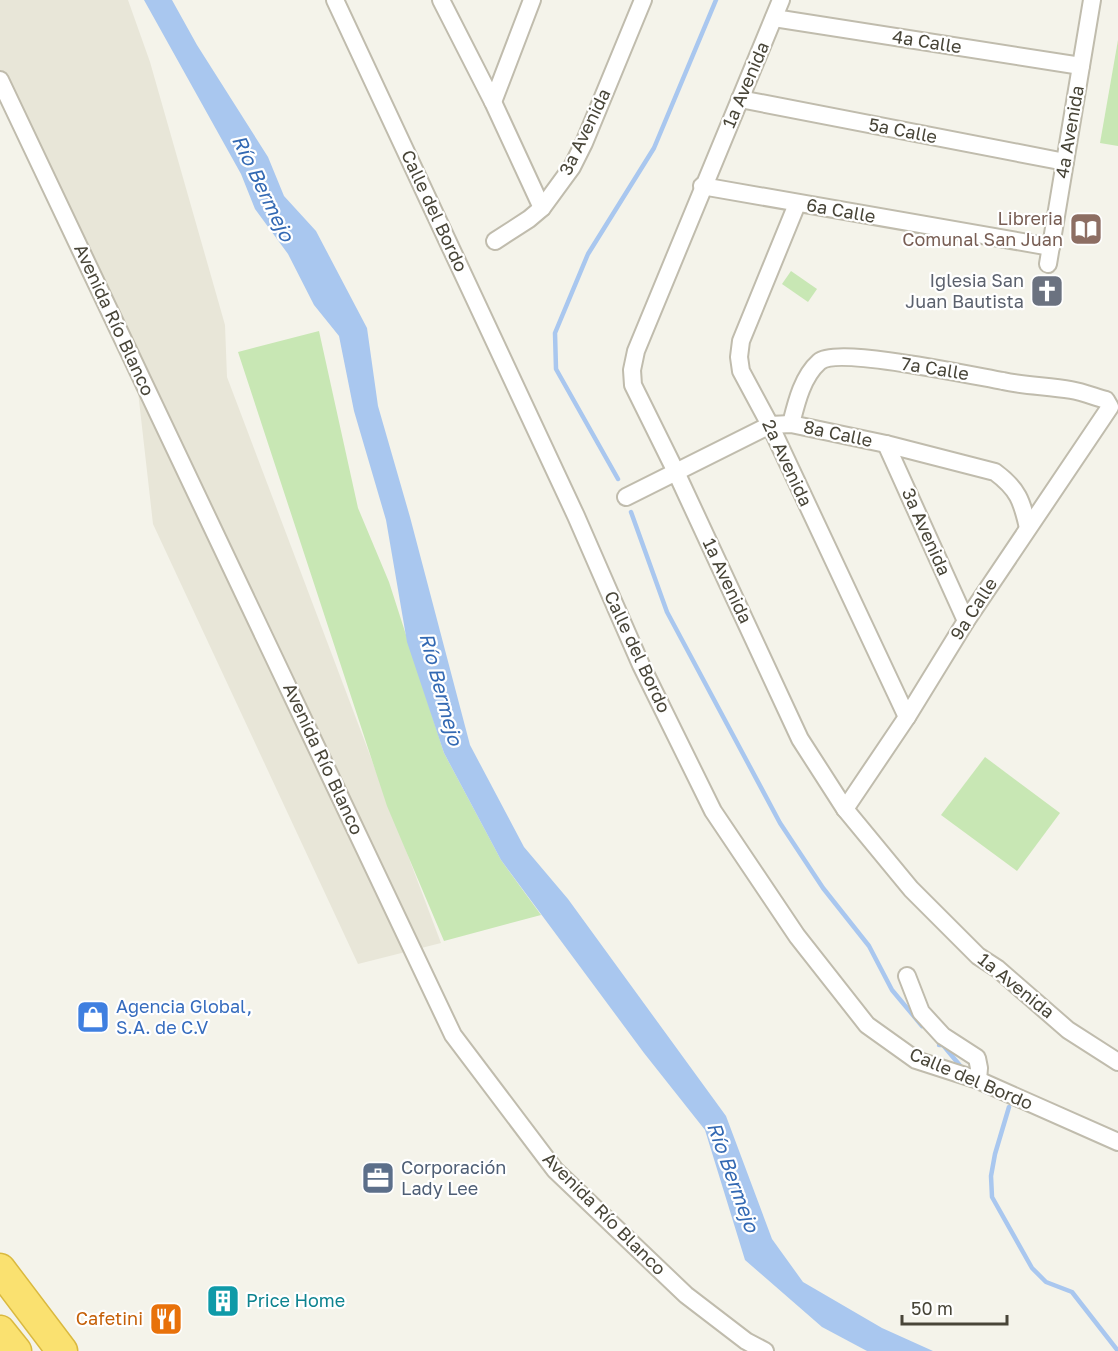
<svg xmlns="http://www.w3.org/2000/svg" width="1118" height="1351" font-family="'Golos Text',sans-serif">
<style>
.residential{fill:#e8e6d8}
.green{fill:#c8e7b4}
.water{fill:#a9c7ef}
.lines{fill:none;stroke-linecap:round;stroke-linejoin:round}
.stream{stroke:#a9c7ef;stroke-width:4.5}
.street-casing{stroke:#c0bcad;stroke-width:20}
.highway-casing{stroke:#dab93f;stroke-width:33}
.street{stroke:#fff;stroke-width:16}
.highway{stroke:#fae170;stroke-width:30}
.labels{text-anchor:middle;stroke-width:4.5;stroke-linejoin:round;paint-order:stroke}
.street-label{font-size:18px;fill:#484538;stroke:#fff}
.education-label{font-size:18px;fill:#785e54;stroke:#fff;text-anchor:end}
.worship-label{font-size:18px;fill:#5b616d;stroke:#fff;text-anchor:end}
.shop-label{font-size:18px;fill:#366cbe;stroke:#fff;text-anchor:start}
.service-label{font-size:18px;fill:#4e5e75;stroke:#fff;text-anchor:start}
.culture-label{font-size:18px;fill:#0d838f;stroke:#fff;text-anchor:start}
.food-label{font-size:18px;fill:#c56008;stroke:#fff;text-anchor:end}
.water-label{font-size:20px;font-style:italic;fill:#3369b3;stroke:#fff}
</style>
<rect width="100%" height="100%" fill="#f4f3ea"/>
<!-- residential -->
<path class="residential" d="M 0,0 L 128,0 L 150,62 L 225,325 L 227,377 L 441,943 L 358,964 L 153,524 L 136,374 L 0,74 Z"/>
<!-- green -->
<g class="green">
<path d="M 1118,40 L 1118,146 L 1100,143 Z"/>
<path d="M 791,271 L 817,289 L 808,302 L 782,284 Z"/>
<path d="M 319,331 L 358,508 L 389,582 L 444,753 L 501,860 L 541,915 L 444,941 L 387,806 L 238,352 Z"/>
<path d="M 985,757 L 1060,813 L 1017,871 L 941,815 Z"/>
</g>
<!-- water -->
<path class="water" d="M 144,0 L 172,0 L 197,45 L 268,157 L 284,196 L 316,231 L 367,328 L 378,406 L 410,517 L 470,745 L 524,847 L 568,899 L 726,1116 L 772,1239 L 803,1282 L 882,1328 L 933,1351 L 867,1351 L 822,1327 L 745,1260 L 705,1130 L 644,1053 L 501,860 L 444,753 L 407,642 L 386,520 L 354,411 L 339,336 L 314,305 L 288,254 L 255,209 L 241,174 Z"/>
<g class="lines">
<!-- stream -->
<g class="stream">
<path d="M 618,479 L 556,369 L 555,333 L 588,254 L 654,148 L 716,0"/>
<path d="M 631,512 L 667,612 L 780,823 L 823,888 L 869,946 L 892,990 L 922,1026"/>
<path d="M 939,1045 L 943,1045 L 962,1068"/>
<path d="M 1009,1107 L 995,1154 L 991,1176 L 992,1197 L 1032,1268 L 1046,1282 L 1072,1292 L 1118,1351"/>
</g>
<!-- street casing -->
<g class="street-casing">
<g id="street">
<path d="M 335,0 L 576,516 L 641,665 L 713,811 L 797,936 L 867,1025 L 916,1060 L 978,1080 L 1118,1142"/>
<path d="M 441,0 L 493,102 L 542,208"/>
<path d="M 781,0 L 636,351 L 632,370 L 633,385 L 676,472 L 800,739 L 845,809 L 911,889 L 978,956 L 998,969 L 1068,1030 L 1118,1062"/>
<path d="M 774,18 L 1081,66"/>
<path d="M 0,80 L 453,1035 L 555,1170 L 686,1295 L 746,1341 L 765,1351"/>
<path d="M 740,99 L 1065,162"/>
<path d="M 493,102 L 532,0"/>
<path d="M 702,186 L 1051,247"/>
<path d="M 797,204 L 741,341 L 739,357 L 741,371 L 770,425 L 907,717"/>
<path d="M 495,241 L 529,219 L 542,208 L 572,167 L 584,143 L 643,0"/>
<path d="M 1048,264 L 1092,0"/>
<path d="M 791,424 C 796,404 802,377 819,362 C 837,346 974,376 1003,381 C 1025,386 1049,386 1071,390 C 1083,392 1095,397 1106,400 L 1110,407 L 966,621 L 907,717 L 845,809"/>
<path d="M 886,444 L 966,621"/>
<path d="M 626,497 L 770,425 L 791,424 L 886,444 L 995,472 C 1018,489 1022,501 1028,528"/>
<path d="M 907,976 L 921,1012 L 943,1036 L 977,1058 L 979,1068 L 978,1080"/>
</g>
</g>
<!-- highway casing -->
<g class="highway-casing">
<g id="highway">
<path d="M 0,1269 L 62,1351"/>
<path d="M 0,1331 L 16,1351"/>
</g>
</g>
<!-- street -->
<use href="#street" class="street"/>
<!-- highway -->
<use href="#highway" class="highway"/>
</g>
<!-- icons -->
<defs>
<g id="library-square" transform="scale(1.725)"><rect x="-9" y="-9" width="18" height="18" rx="4" fill="#8d6e63" stroke="#fff"/><path d="M-6-4Q-3-5.5-.7-3.5V5Q-3 3-6 4ZM6-4Q3-5.5 .7-3.5V5Q3 3 6 4Z" fill="#fff"/></g>
<g id="church-square" transform="scale(1.725)"><rect x="-9" y="-9" width="18" height="18" rx="4" fill="#6b7280" stroke="#fff"/><path d="M-1.2-6h2.4v3.5h3.3v2.4h-3.3V6h-2.4V-.1h-3.3v-2.4h3.3Z" fill="#fff"/></g>
<g id="shop-square" transform="scale(1.725)"><rect x="-9" y="-9" width="18" height="18" rx="4" fill="#3f7fe0" stroke="#fff"/><path d="M-5-2.5h2.3a2.7 3.5 0 0 1 5.4 0H5L5.5 6h-11ZM-1.5-2.5h3a1.5 2.3 0 0 0-3 0Z" fill="#fff"/></g>
<g id="office-square" transform="scale(1.725)"><rect x="-9" y="-9" width="18" height="18" rx="4" fill="#5c6f8a" stroke="#fff"/><path d="M-6-3h4V-5.5h4V-3h4V5H-6ZM-1-4.5V-3h2v-1.5ZM-6 0V1H6V0Z" fill="#fff"/></g>
<g id="building-square" transform="scale(1.725)"><rect x="-9" y="-9" width="18" height="18" rx="4" fill="#0f9aa8" stroke="#fff"/><path d="M-4-6H4V6H1V3H-1V6H-4ZM-2.5-4.3h1.7v1.8h-1.7ZM.8-4.3h1.7v1.8H.8ZM-2.5-1h1.7V.8h-1.7ZM.8-1h1.7V.8H.8Z" fill="#fff"/></g>
<g id="restaurant-square" transform="scale(1.725)"><rect x="-9" y="-9" width="18" height="18" rx="4" fill="#e8710a" stroke="#fff"/><path d="M-5-6h1v4h1v-4h1v4h1v-4h1v5L-1.5 .5V6h-2V.5L-5-1ZM5-6V6H3V1.5H1.5Q1.5-4 5-6Z" fill="#fff"/></g>
</defs>
<g fill-rule="evenodd">
<use href="#library-square" x="1086" y="229"/>
<use href="#church-square" x="1047" y="291"/>
<use href="#shop-square" x="93" y="1017"/>
<use href="#office-square" x="378" y="1178"/>
<use href="#building-square" x="223" y="1301"/>
<use href="#restaurant-square" x="166" y="1319"/>
</g>
<g class="labels">
<!-- street labels -->
<g class="street-label">
<text transform="translate(927 42) rotate(9)" y="6">4a Calle</text>
<text transform="translate(746 85) rotate(-67)" y="6">1a Avenida</text>
<text transform="translate(903 131) rotate(11)" y="6">5a Calle</text>
<text transform="translate(585 132) rotate(-64)" y="6">3a Avenida</text>
<text transform="translate(1070 132) rotate(-80)" y="6">4a Avenida</text>
<text transform="translate(434 211) rotate(65)" y="6">Calle del Bordo</text>
<text transform="translate(841 211) rotate(10)" y="6">6a Calle</text>
<text transform="translate(114 320) rotate(65)" y="6">Avenida Río Blanco</text>
<text transform="translate(935 369) rotate(9)" y="6">7a Calle</text>
<text transform="translate(838 434) rotate(12)" y="6">8a Calle</text>
<text transform="translate(787 463) rotate(65)" y="6">2a Avenida</text>
<text transform="translate(926 532) rotate(66)" y="6">3a Avenida</text>
<text transform="translate(727 581) rotate(65)" y="6">1a Avenida</text>
<text transform="translate(974 609) rotate(-57)" y="6">9a Calle</text>
<text transform="translate(637 652) rotate(65)" y="6">Calle del Bordo</text>
<text transform="translate(323 759) rotate(65)" y="6">Avenida Río Blanco</text>
<text transform="translate(1016 986) rotate(39)" y="6">1a Avenida</text>
<text transform="translate(971 1079) rotate(23)" y="6">Calle del Bordo</text>
<text transform="translate(604 1214) rotate(45)" y="6">Avenida Río Blanco</text>
</g>
<!-- education labels -->
<g class="education-label">
<text x="1063" y="225">Libreria<tspan x="1063" dy="21">Comunal San Juan</tspan></text>
</g>
<!-- worship labels -->
<g class="worship-label">
<text x="1024" y="287">Iglesia San<tspan x="1024" dy="21">Juan Bautista</tspan></text>
</g>
<!-- shop labels -->
<g class="shop-label">
<text x="116" y="1013">Agencia Global,<tspan x="116" dy="21">S.A. de C.V</tspan></text>
</g>
<!-- service labels -->
<g class="service-label">
<text x="401" y="1174">Corporación<tspan x="401" dy="21">Lady Lee</tspan></text>
</g>
<!-- culture labels -->
<g class="culture-label">
<text x="246" y="1307">Price Home</text>
</g>
<!-- food labels -->
<g class="food-label">
<text x="143" y="1325">Cafetini</text>
</g>
<!-- water labels -->
<g class="water-label">
<text transform="translate(263 188) rotate(64)" y="7">Río Bermejo</text>
<text transform="translate(441 689) rotate(75)" y="7">Río Bermejo</text>
<text transform="translate(733 1177) rotate(70)" y="7">Río Bermejo</text>
</g>
</g>
<!-- scale -->
<path d="M902 1315v9h105v-9" fill="none" stroke="#484538" stroke-width="3"/>
<text x="911" y="1315" font-size="18" fill="#484538" stroke="#ffffff" stroke-width="4.5" paint-order="stroke">50 m</text>
</svg>
